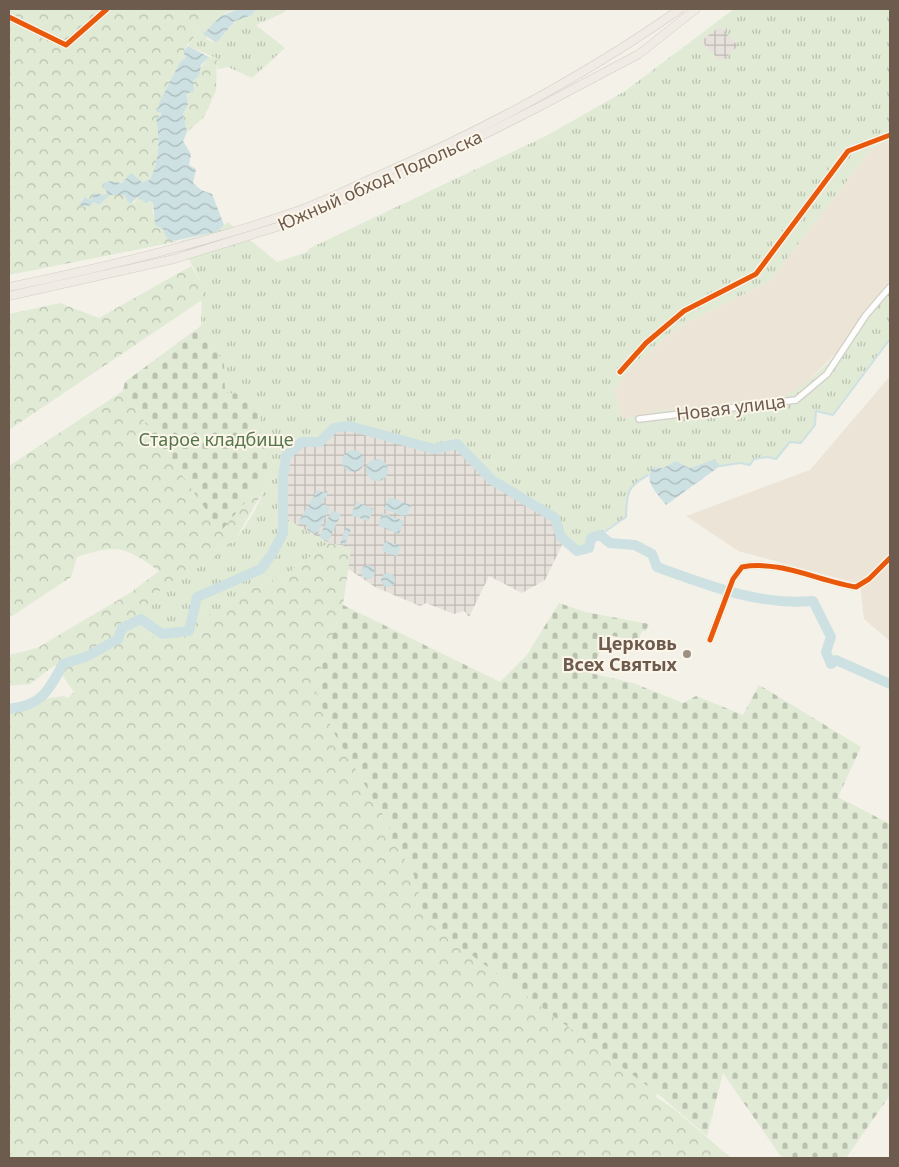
<svg xmlns="http://www.w3.org/2000/svg" width="899" height="1167" font-family="'Noto Sans',sans-serif">
<style>
.residential{fill:#ece4d7}
.industrial{fill:url(#industrial-grid)}
.grass{fill:url(#grass-tufts);fill-rule:evenodd}
.forest{fill:url(#forest-crowns)}
.cemetery{fill:url(#cemetery-stones)}
.water{fill:url(#water-waves)}
.lines{fill:none;stroke-linecap:round;stroke-linejoin:round}
.stream{stroke:#cde0e2;stroke-width:2}
.river{stroke:#cde0e2;stroke-width:10}
.minor-casing{stroke:#d3cec8;stroke-width:8}
.major-casing{stroke:#d3cdc6;stroke-width:9}
.minor{stroke:#fdfdfc;stroke-width:5.5}
.major{stroke:#f0ece5;stroke-width:8}
.cycleway-casing{stroke:#fcf6ea;stroke-width:8}
.cycleway{stroke:#e8590c;stroke-width:5}
.poi-dot{fill:#9c9084;stroke:#fcf6ea;stroke-width:2}
.labels{text-anchor:middle;stroke-width:4;stroke-linejoin:round;paint-order:stroke}
.street-label{font-size:18px;fill:#6d5b4e;stroke:#fcf6ea}
.park-label{font-size:18px;fill:#55774b;stroke:#fcf6ea}
.poi-label{font-size:18px;font-weight:bold;fill:#6d5b4e;stroke:#fcf6ea;text-anchor:end}
</style>
<defs>
<pattern id="industrial-grid" width="8" height="8" patternUnits="userSpaceOnUse" patternTransform="scale(1.25)"><rect width="8" height="8" fill="#e6e1da"/><path d="M0 4h8M4 0v8" fill="none" stroke="#bfb9b3"/></pattern>
<pattern id="grass-tufts" width="24" height="20" patternUnits="userSpaceOnUse" patternTransform="scale(1.25)"><rect width="24" height="20" fill="#e0ead5"/><path d="M3 7l-1-3M5 7V3M7 7l1-3M15 17l-1-3M17 17v-4M19 17l1-3" fill="none" stroke="#bac1af"/></pattern>
<pattern id="forest-crowns" width="20" height="18" patternUnits="userSpaceOnUse" patternTransform="scale(1.25)"><rect width="20" height="18" fill="#e0ead5"/><path d="M2 6a3 3 0 1 1 6 0M12 15a3 3 0 1 1 6 0" fill="none" stroke="#bac1af"/></pattern>
<pattern id="cemetery-stones" width="16" height="16" patternUnits="userSpaceOnUse" patternTransform="scale(1.25)"><rect width="16" height="16" fill="#e0ead5"/><path d="M2 7V4a2 2 0 0 1 4 0v3zM10 15v-3a2 2 0 0 1 4 0v3z" fill="#bac1af"/></pattern>
<pattern id="water-waves" width="16" height="10" patternUnits="userSpaceOnUse" patternTransform="scale(1.25)"><rect width="16" height="10" fill="#cde0e2"/><path d="M0 5q4-4 8 0t8 0" fill="none" stroke="#abb9b9"/></pattern>
</defs>
<rect width="100%" height="100%" fill="#f4f1e9"/>
<!-- residential -->
<g class="residential">
<path d="M 890,140 L 890,281 L 857,321 L 861,324 L 844,345 L 801,388 L 784,396 L 660,411 L 622,419 L 615,390 L 626,373 L 678,327 L 770,281 L 872,148 Z"/>
<path d="M 890,376 L 890,641 L 864,619 L 860,584 L 738,551 L 686,516 L 810,470 Z"/>
</g>
<!-- industrial -->
<g class="industrial">
<path d="M 720,26 L 739,46 L 721,62 L 701,41 Z"/>
<path d="M 349,426 L 434,449 L 457,444 L 492,480 L 555,518 L 562,545 L 545,580 L 522,593 L 489,576 L 469,617 L 464,611 L 454,614 L 426,603 L 420,606 L 375,587 L 347,568 L 351,550 L 344,546 L 328,543 L 283,517 L 283,478 L 286,456 L 302,442 L 320,442 L 334,428 Z"/>
</g>
<!-- grass -->
<g class="grass">
<path d="M 223,9 L 238,9 L 225,13 L 206,39 L 213,42 C 221,41 229,27 236,21 C 243,15 251,17 256,9 L 287,9 L 283,13 L 256,25 L 285,48 L 252,78 L 228,67 L 218,69 L 216,58 L 188,46 L 201,28 Z"/>
<path d="M 734,9 L 890,9 L 890,140 L 872,148 L 770,281 L 678,327 L 626,373 L 615,390 L 622,419 L 660,411 L 784,396 C 815,381 840,351 860,324 L 857,321 L 890,281 L 890,339 L 833,415 L 816,411 L 815,425 L 801,443 L 790,442 L 776,459 L 767,457 L 755,459 L 750,465 L 740,463 L 720,466 L 715,459 L 688,468 L 676,461 L 663,468 L 651,468 L 648,475 C 626,487 627,494 626,517 L 591,538 L 589,548 L 577,551 L 561,537 L 555,518 L 492,480 L 457,444 L 434,449 L 349,426 L 334,428 L 320,442 L 302,442 L 287,456 L 283,478 L 283,517 L 328,543 L 283,577 L 252,588 L 217,613 L 192,618 L 166,638 L 158,640 L 131,626 C 142,611 153,594 168,583 C 183,572 201,568 215,557 C 241,540 261,505 268,476 L 224,393 L 224,364 L 201,326 L 202,285 L 180,241 L 216,232 L 228,222 L 277,262 L 307,252 L 310,248 L 546,136 L 625,91 ZM 720,26 L 738,46 L 721,62 L 701,41 Z"/>
</g>
<!-- forest -->
<g class="forest">
<path d="M 9,9 L 223,9 L 201,28 L 183,51 L 186,58 L 180,62 L 159,103 L 160,117 L 156,117 C 160,142 160,157 150,180 L 142,182 L 136,178 L 118,183 L 105,195 L 98,194 L 91,200 L 84,197 L 81,200 L 83,207 L 91,205 L 93,202 L 99,205 L 110,195 L 124,195 L 134,203 L 138,197 L 153,203 L 152,210 L 158,227 L 164,230 L 173,241 L 180,241 L 9,275 Z"/>
<path d="M 209,57 L 217,58 L 216,90 L 208,109 L 203,118 L 187,132 L 183,114 L 188,104 L 188,94 L 194,87 L 192,84 C 198,74 201,66 209,57 Z"/>
<path d="M 191,266 L 202,285 L 202,300 L 9,430 L 9,314 L 60,303 L 99,318 Z"/>
<path d="M 201,326 L 224,364 L 225,393 L 238,394 L 260,415 L 268,475 L 265,488 L 235,540 L 215,558 L 167,584 L 153,597 L 131,626 L 158,640 L 166,638 L 192,618 L 217,613 L 252,588 L 283,577 L 328,543 L 344,546 L 351,550 L 343,605 L 314,688 L 657,1093 L 656,1097 L 674,1109 L 731,1158 L 9,1158 L 9,704 L 64,696 L 68,698 L 74,692 L 55,665 L 30,684 L 9,686 L 9,655 L 37,648 L 130,593 L 159,571 C 124,546 118,544 77,557 L 71,577 L 9,618 L 9,466 L 123,391 L 125,382 Z"/>
</g>
<!-- cemetery -->
<g class="cemetery">
<path d="M 201,326 L 224,364 L 225,393 L 238,394 L 260,415 L 268,475 L 221,531 L 123,391 L 125,382 Z"/>
<path d="M 559,603 L 585,612 L 649,624 L 646,631 L 642,631 L 638,641 L 608,635 L 590,673 L 633,683 L 683,703 L 696,696 L 743,715 L 759,685 L 861,747 L 838,797 L 890,824 L 890,1095 L 846,1158 L 782,1158 L 723,1073 L 707,1136 L 657,1093 L 426,921 L 413,872 L 391,838 L 390,827 L 333,731 L 314,688 L 343,605 L 500,682 L 527,655 Z"/>
</g>
<!-- water -->
<g class="water">
<path d="M 238,9 L 256,9 L 252,15 L 235,21 L 218,41 L 215,42 L 203,34 L 221,16 Z"/>
<path d="M 188,46 L 209,57 L 201,65 L 199,76 L 193,81 L 194,91 L 187,94 L 188,104 L 183,114 L 187,132 L 183,141 L 191,154 L 189,165 L 196,169 L 193,183 L 201,190 L 212,194 L 224,225 L 216,232 L 173,241 L 165,236 L 164,230 L 155,225 L 153,203 L 150,201 L 146,203 L 138,197 L 130,204 L 124,195 L 110,195 L 99,205 L 93,202 L 92,205 L 82,207 L 80,204 L 84,197 L 91,200 L 94,193 L 105,195 L 107,192 L 102,186 L 108,181 L 122,183 L 131,173 L 142,182 L 150,180 C 160,157 160,142 156,117 L 160,117 L 161,113 L 157,112 L 156,109 L 159,107 L 159,103 L 180,62 L 186,58 L 183,51 Z"/>
<circle cx="353" cy="461" r="11"/>
<path d="M 715,459 L 720,466 L 666,505 C 657,493 645,483 651,468 L 663,468 L 676,461 L 689,468 Z"/>
<circle cx="377" cy="470" r="11"/>
<path d="M 317,490 L 322,492 L 327,491 L 328,494 L 322,502 L 330,508 L 317,535 L 307,530 L 308,526 L 299,523 L 299,521 Z"/>
<path d="M 389,497 L 411,505 L 406,517 L 384,509 Z"/>
<path d="M 356,502 L 374,509 L 368,521 L 351,515 Z"/>
<path d="M 332,510 L 341,514 L 328,542 L 319,537 Z"/>
<path d="M 383,513 L 404,521 L 399,534 L 379,526 L 379,522 Z"/>
<path d="M 346,527 L 351,529 L 345,545 L 340,543 Z"/>
<path d="M 385,541 L 401,546 L 397,556 L 384,552 L 382,549 Z"/>
<circle cx="368" cy="572" r="7"/>
<circle cx="388" cy="580" r="7"/>
</g>
<g class="lines">
<!-- stream -->
<g class="stream">
<path d="M 720,466 L 740,463 L 750,465 L 754,459 L 767,457 L 776,459 L 790,442 L 801,443 L 815,425 L 816,411 L 833,415 L 890,339"/>
<path d="M 600,535 L 626,517 C 627,494 626,487 648,475"/>
</g>
<!-- river -->
<path class="river" d="M 9,709 C 43,705 48,691 63,664 L 88,656 L 118,639 L 122,628 L 141,619 L 162,634 L 189,631 L 197,597 L 261,569 L 272,554 L 283,533 L 283,478 L 286,456 L 302,442 L 320,442 L 334,428 L 349,426 L 434,449 L 457,444 L 492,480 L 555,518 L 561,537 L 577,551 L 589,548 L 591,538 L 600,535 L 610,543 L 635,545 L 652,554 L 657,567 C 707,585 759,606 813,601 L 831,637 L 826,652 L 831,664 L 836,660 L 890,684"/>
<!-- minor casing -->
<g class="minor-casing">
<g id="minor">
<path d="M 9,17 L 66,45 L 107,9"/>
<path d="M 620,372 L 646,343 L 684,311 L 756,274 L 848,151 L 890,135"/>
<path d="M 639,419 L 796,400 L 827,374 L 866,315 L 890,287"/>
<path d="M 710,640 L 733,579 L 742,567 C 781,560 818,581 856,587 L 869,579 L 890,558"/>
</g>
</g>
<!-- major casing -->
<g class="major-casing">
<g id="major">
<path d="M 9,287 C 106,267 203,244 297,211 C 325,201 352,187 380,175 C 485,129 586,75 680,9"/>
<path d="M 9,296 L 174,259 L 296,221 L 426,164 L 539,107 L 639,54 L 696,9"/>
</g>
</g>
<!-- minor -->
<use href="#minor" class="minor"/>
<!-- major -->
<use href="#major" class="major"/>
<!-- cycleway casing -->
<g class="cycleway-casing">
<g id="cycleway">
<path d="M 9,17 L 66,45 L 107,9"/>
<path d="M 620,372 L 646,343 L 684,311 L 756,274 L 848,151 L 890,135"/>
<path d="M 710,640 L 733,579 L 742,567 C 781,560 818,581 856,587 L 869,579 L 890,558"/>
</g>
</g>
<!-- cycleway -->
<use href="#cycleway" class="cycleway"/>
</g>
<!-- markers -->
<circle class="poi-dot" cx="687" cy="654" r="5"/>
<g class="labels">
<!-- street labels -->
<g class="street-label">
<text transform="translate(380 181) rotate(-24)" y="6">Южный обход Подольска</text>
<text transform="translate(731 408) rotate(-7)" y="6">Новая улица</text>
</g>
<!-- park labels -->
<g class="park-label">
<text x="216" y="446">Старое кладбище</text>
</g>
<!-- poi labels -->
<g class="poi-label">
<text x="677" y="650">Церковь<tspan x="677" dy="21">Всех Святых</tspan></text>
</g>
</g>
<!-- border -->
<rect width="899" height="1167" fill="none" stroke="#6d5b4e" stroke-width="20"/>
</svg>
